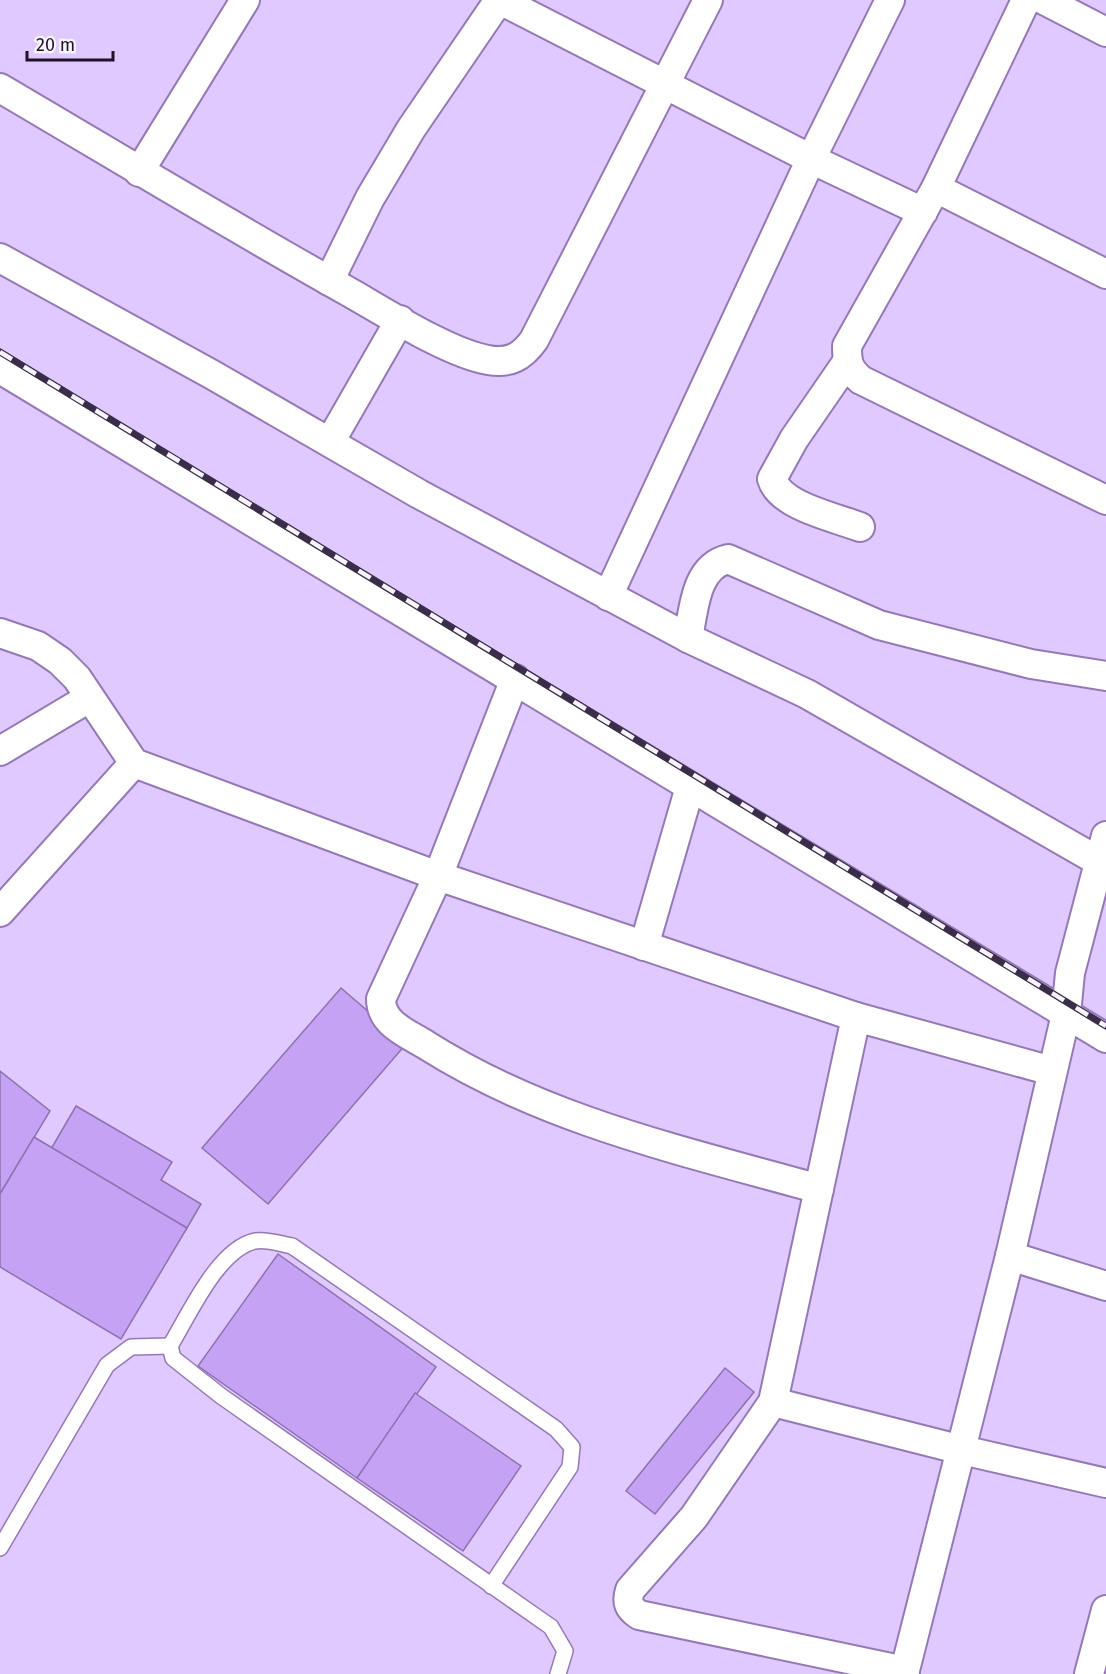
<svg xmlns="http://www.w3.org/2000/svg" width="1106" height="1674" font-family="'Fira Sans',sans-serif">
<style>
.building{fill:#c6a2f4;stroke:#8d72b0;stroke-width:1.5}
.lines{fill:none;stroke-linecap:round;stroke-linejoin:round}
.lane-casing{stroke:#9579b7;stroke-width:18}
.street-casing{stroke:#9579b7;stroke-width:32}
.lane{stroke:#fff;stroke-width:15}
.street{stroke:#fff;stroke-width:28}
.rail-casing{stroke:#3a2d49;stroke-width:7}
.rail{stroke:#f7f4fb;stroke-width:4.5;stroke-dasharray:14;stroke-linecap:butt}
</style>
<rect width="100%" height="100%" fill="#e0c9ff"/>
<!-- building -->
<g class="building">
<path d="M 341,988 L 406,1044 L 268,1204 L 202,1148 Z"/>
<path d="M 0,1071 L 50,1111 L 0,1194 Z"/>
<path d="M 76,1106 L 172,1162 L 161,1180 L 201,1204 L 187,1228 L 51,1149 Z"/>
<path d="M 34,1137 L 187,1228 L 121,1339 L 0,1267 L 0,1194 Z"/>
<path d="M 278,1254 L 436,1367 L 357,1478 L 198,1366 Z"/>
<path d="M 725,1368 L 754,1392 L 655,1514 L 626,1491 Z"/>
<path d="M 415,1393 L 521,1466 L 463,1551 L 357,1478 Z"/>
</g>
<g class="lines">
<!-- lane casing -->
<g class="lane-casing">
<g id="lane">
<path d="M 0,1548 L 107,1365 L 131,1347 L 170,1346"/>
<path d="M 491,1586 L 570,1467 L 572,1447 L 556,1429 L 292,1246 C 281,1244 267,1239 255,1241 C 218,1249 189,1315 170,1346 L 173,1358 L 221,1396 L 551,1627 L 565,1651 L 558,1674"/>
</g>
</g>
<!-- street casing -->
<g class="street-casing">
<g id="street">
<path d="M 500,0 L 811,159 L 923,212"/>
<path d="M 1026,0 L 936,188 L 847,346 C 847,362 848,369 861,380 L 1106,500"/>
<path d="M 1044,0 L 1106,32"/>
<path d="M 0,88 C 114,155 226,223 342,288 C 380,309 447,353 488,360 C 509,364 522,357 534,340 L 708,0"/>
<path d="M 139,172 L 245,0"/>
<path d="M 936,188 L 1106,274"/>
<path d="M 0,258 L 211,374 L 419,494 L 688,638 L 807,694 L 1100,862"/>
<path d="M 329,281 L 370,198 L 411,129 L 499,0"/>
<path d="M 847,362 L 794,439 L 772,479 C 780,506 834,517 860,527"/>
<path d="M 0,369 L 1106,1038"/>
<path d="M 330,442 L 400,320"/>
<path d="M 608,596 L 811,159 L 890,0"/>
<path d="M 0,633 L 38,646 L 60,661 L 77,678 L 134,763 L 438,876 L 856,1017 L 773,1402 L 694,1517 L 630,1590 C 626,1603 629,1608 639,1615 L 905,1671"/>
<path d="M 688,638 C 694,609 695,567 728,559 L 879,625 L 1031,664 L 1106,676"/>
<path d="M 515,679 L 438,876 L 381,999 C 381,1024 407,1033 426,1045 C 546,1121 684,1151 819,1189"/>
<path d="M 0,751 L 89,698"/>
<path d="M 0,912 L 134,763"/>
<path d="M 644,946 L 690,787"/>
<path d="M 856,1017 L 1052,1071"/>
<path d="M 1010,1256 L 1106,1286"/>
<path d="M 773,1402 L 962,1450 L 1106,1483"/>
<path d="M 904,1674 L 1010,1256 L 1066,1014 L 1070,973 L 1106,836"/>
<path d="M 1089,1674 L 1106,1610"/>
</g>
</g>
<!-- lane -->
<use href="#lane" class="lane"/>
<!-- street -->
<use href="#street" class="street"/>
<!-- rail casing -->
<g class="rail-casing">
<path id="rail" d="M 0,352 L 1106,1026"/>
</g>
<!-- rail -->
<use href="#rail" class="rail"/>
</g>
<!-- scale -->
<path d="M27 51v9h86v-9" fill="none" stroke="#1e132b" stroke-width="3"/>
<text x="36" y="51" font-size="18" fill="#1e132b" stroke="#f7f4fb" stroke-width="4.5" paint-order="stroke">20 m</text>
</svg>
